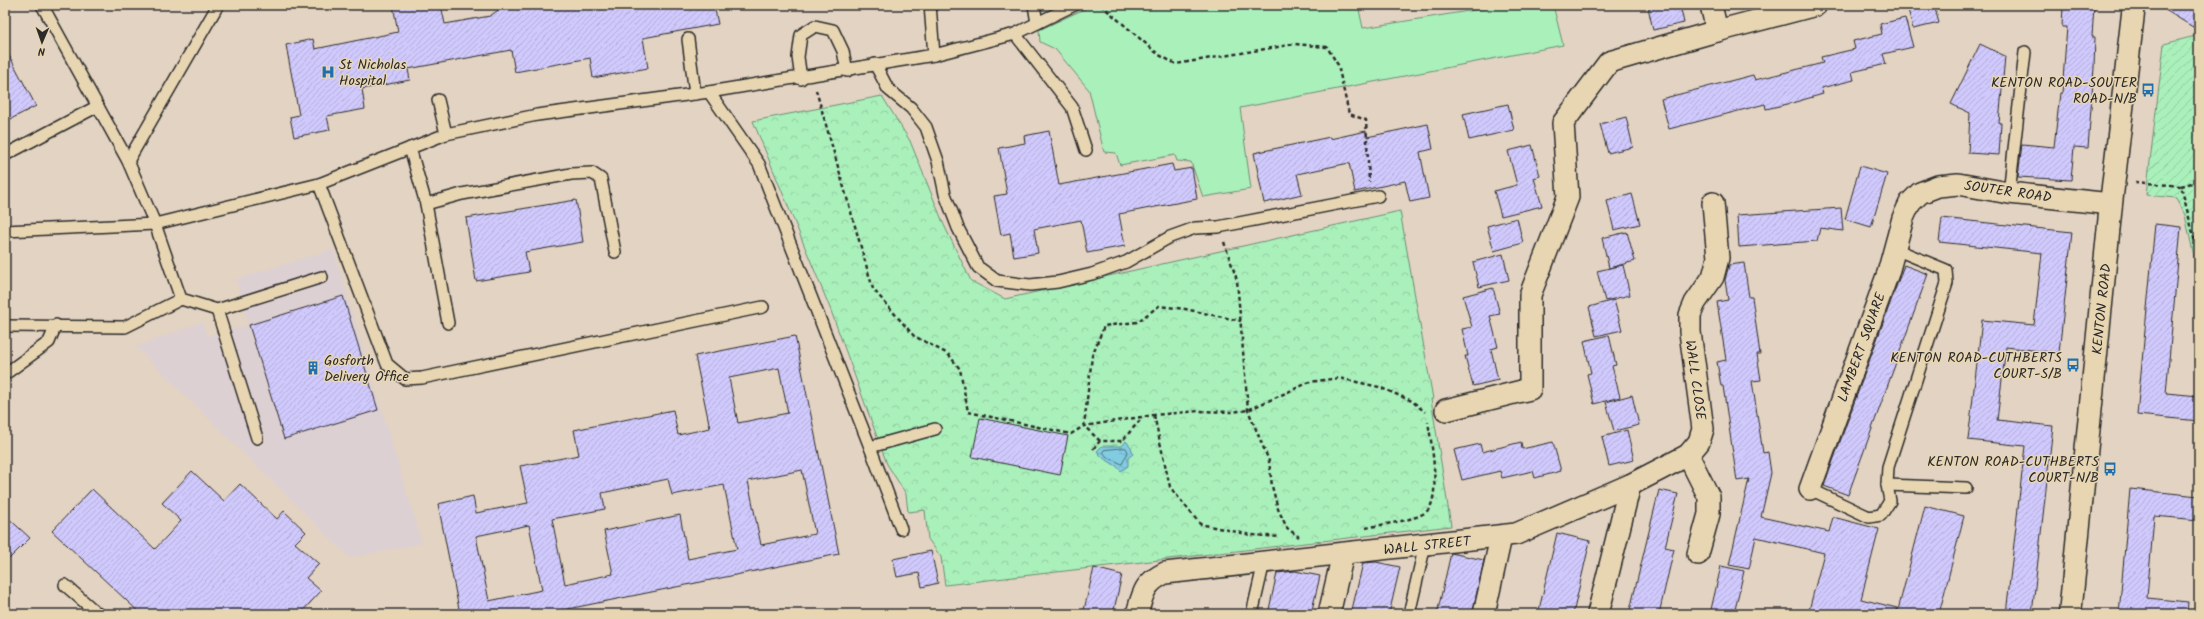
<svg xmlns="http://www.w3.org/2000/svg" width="2204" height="619" font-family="Kalam,sans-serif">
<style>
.built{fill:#ddd0d3}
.grass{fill:#aaf0bb;stroke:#6a8e73}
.park{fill:url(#park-crowns);stroke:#6a8e73}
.garden{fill:url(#garden-furrows);stroke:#6a8e73}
.water{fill:url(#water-ripples);stroke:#5f8c99}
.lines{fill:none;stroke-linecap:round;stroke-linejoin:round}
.shore{stroke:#4e6b74;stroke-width:1}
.building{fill:url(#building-hatch);stroke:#2b2b2b;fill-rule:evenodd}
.service-casing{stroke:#2b2b2b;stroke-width:14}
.minor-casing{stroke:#2b2b2b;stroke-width:24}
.tertiary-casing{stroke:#2b2b2b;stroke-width:25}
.path{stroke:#2b2b2b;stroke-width:2.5;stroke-dasharray:4 3;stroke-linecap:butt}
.service{stroke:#e8d6b3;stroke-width:11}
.minor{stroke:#e8d6b3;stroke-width:21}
.tertiary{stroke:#e8d6b3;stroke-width:22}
.labels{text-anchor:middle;stroke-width:3;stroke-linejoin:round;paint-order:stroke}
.poi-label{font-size:14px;fill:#2b2b2b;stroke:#e8d6b3;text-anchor:end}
.street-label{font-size:14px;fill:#2b2b2b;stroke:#e8d6b3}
</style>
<defs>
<pattern id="park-crowns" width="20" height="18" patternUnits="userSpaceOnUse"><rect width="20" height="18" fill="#aaf0bb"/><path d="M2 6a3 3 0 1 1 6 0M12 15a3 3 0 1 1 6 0" fill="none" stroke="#92cea1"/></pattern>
<pattern id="garden-furrows" width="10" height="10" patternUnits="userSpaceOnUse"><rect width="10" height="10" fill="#aaf0bb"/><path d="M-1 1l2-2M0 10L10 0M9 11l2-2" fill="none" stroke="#92cea1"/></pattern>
<pattern id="water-ripples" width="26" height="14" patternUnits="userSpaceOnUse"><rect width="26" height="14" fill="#82cce2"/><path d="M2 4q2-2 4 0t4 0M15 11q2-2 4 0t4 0" fill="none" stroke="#70afc2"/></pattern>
<pattern id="building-hatch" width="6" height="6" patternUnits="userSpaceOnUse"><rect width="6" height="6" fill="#d0c9fc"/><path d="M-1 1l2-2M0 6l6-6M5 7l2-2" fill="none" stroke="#b3add8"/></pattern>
</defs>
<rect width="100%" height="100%" fill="#e3d3c2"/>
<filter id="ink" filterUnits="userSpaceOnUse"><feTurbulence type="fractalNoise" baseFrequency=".025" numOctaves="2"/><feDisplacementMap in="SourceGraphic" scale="8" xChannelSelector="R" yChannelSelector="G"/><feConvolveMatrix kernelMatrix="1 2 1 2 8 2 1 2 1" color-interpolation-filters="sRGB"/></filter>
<g filter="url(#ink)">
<!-- built -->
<path class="built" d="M 333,249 L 422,543 L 350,558 L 136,347 L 202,322 L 208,336 L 248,325 L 236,279 Z"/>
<!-- grass -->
<g class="grass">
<path d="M 1093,5 L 1358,5 L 1363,28 L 1506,5 L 1553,5 L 1563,45 L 1240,108 L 1251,189 L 1203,197 L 1191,162 L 1177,161 L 1175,155 L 1120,165 L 1116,153 L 1104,152 L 1089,90 L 1055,49 L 1040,42 L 1039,30 Z"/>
<path d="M 1726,5 L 1765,5 L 1727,10 Z"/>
</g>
<!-- park -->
<path class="park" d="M 882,96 L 910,141 L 944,225 L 971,281 L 1005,299 L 1400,211 L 1433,399 L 1431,399 L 1451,526 L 945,585 L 941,557 L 928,539 L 925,510 L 908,512 L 906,494 L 887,464 L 830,308 L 753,121 Z"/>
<!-- garden -->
<path class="garden" d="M 2199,35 L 2199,280 L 2185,215 L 2176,198 L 2146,195 L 2164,44 Z"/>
<!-- water -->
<path class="water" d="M 1126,441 L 1131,447 L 1133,454 L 1128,458 L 1128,466 L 1121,471 C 1114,461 1103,462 1097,451 L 1102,446 L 1122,446 Z"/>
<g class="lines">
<!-- shore -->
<path class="shore" d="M 1126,448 L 1128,452 L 1122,464 L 1107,457 L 1103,452 L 1104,450 Z"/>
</g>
<!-- building -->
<g class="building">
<path d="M 393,5 L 441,5 L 445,24 L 490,16 L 505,5 L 714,5 L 718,24 L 643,38 L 648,68 L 593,78 L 590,58 L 515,72 L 511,50 L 408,69 L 410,80 L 362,89 L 365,109 L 327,116 L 330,130 L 294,137 L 290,117 L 299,115 L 286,45 L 313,39 L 315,49 L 398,32 Z"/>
<path d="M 1658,5 L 1680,5 L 1684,23 L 1653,30 L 1648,7 Z"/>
<path d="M 1907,5 L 1934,5 L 1939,23 L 1913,29 Z"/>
<path d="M 2063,5 L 2094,5 L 2092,37 L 2095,37 L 2094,68 L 2088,148 L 2074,147 L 2071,180 L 2018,177 L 2022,144 L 2054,147 L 2060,93 L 2062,93 L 2067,27 L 2062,27 Z"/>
<path d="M 2157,5 L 2199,5 L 2199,17 L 2193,27 Z"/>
<path d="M 1905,18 L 1913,47 L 1883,54 L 1886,64 L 1852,72 L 1854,80 L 1821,88 L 1823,94 L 1792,103 L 1766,109 L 1765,104 L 1669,129 L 1661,99 L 1753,75 L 1755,80 L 1823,63 L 1821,57 L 1855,49 L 1853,41 L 1882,34 L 1880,24 Z"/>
<path d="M 1980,44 L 2005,56 L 1999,123 L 2001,123 L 1999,155 L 1968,153 L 1970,113 L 1951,104 Z"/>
<path d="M 5,48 L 36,106 L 5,122 Z"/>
<path d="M 1508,104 L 1514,130 L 1469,140 L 1463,114 Z"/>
<path d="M 1626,117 L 1633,147 L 1608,153 L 1600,124 Z"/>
<path d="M 1428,124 L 1433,149 L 1420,152 L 1429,198 L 1410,202 L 1405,181 L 1355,192 L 1349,163 L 1297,174 L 1302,194 L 1264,203 L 1254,153 L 1330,137 L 1330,139 L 1366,131 L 1367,137 Z"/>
<path d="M 1049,131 L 1059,185 L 1172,164 L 1174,171 L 1192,168 L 1197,199 L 1119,214 L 1125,246 L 1087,253 L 1081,220 L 1034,229 L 1038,253 L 1014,257 L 1010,233 L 1001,235 L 994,196 L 1007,194 L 999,148 L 1025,143 L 1024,136 Z"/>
<path d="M 1532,145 L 1540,176 L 1534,178 L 1542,206 L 1501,216 L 1494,191 L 1517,185 L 1508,151 Z"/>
<path d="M 1860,166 L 1887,174 L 1871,227 L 1845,219 Z"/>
<path d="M 1632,194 L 1640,224 L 1614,230 L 1607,201 Z"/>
<path d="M 576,200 L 583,242 L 525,252 L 529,272 L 476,281 L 466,218 Z"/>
<path d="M 1841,208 L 1843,231 L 1820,228 L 1817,241 L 1739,247 L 1737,215 Z"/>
<path d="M 1517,218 L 1523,243 L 1494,251 L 1487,226 Z"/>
<path d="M 1942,218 L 2072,232 L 2059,353 L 2006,347 L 1997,420 L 2053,426 L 2032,614 L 2006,614 L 2025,446 L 1968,440 L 1982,320 L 2034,325 L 2042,253 L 1939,242 Z"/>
<path d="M 2155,224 L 2181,227 L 2166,393 L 2199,396 L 2199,421 L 2137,415 Z"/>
<path d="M 1627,232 L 1635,261 L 1609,268 L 1602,238 Z"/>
<path d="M 1503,254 L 1509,280 L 1479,287 L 1473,262 Z"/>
<path d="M 1744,263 L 1749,297 L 1752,297 L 1760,354 L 1757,354 L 1761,380 L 1752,381 L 1763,453 L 1768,452 L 1771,473 L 1761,517 L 1829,532 L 1833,517 L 1879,529 L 1861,599 L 1897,608 L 1897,614 L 1808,614 L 1824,553 L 1756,537 L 1749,569 L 1729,565 L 1749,479 L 1737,481 L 1723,386 L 1721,386 L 1717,362 L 1726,360 L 1717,302 L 1728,300 L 1725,280 L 1729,265 Z"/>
<path d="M 1623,265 L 1630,295 L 1605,301 L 1597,271 Z"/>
<path d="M 1904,265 L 1928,274 L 1848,495 L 1824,486 Z"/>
<path d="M 1493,288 L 1500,314 L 1490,316 L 1498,347 L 1491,349 L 1498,380 L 1473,386 L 1465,356 L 1468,356 L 1462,329 L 1472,327 L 1463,296 Z"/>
<path d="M 343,296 L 378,410 L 284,439 L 249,325 Z"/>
<path d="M 1614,300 L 1622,330 L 1596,336 L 1589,307 Z"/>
<path d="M 1609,335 L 1616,365 L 1612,366 L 1620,397 L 1594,404 L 1587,374 L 1591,373 L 1584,341 Z"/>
<path d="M 795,336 L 839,554 L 543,614 L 460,614 L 438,504 L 473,496 L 476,513 L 528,503 L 520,466 L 579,455 L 574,430 L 673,410 L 678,435 L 710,428 L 695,356 ZM 779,368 L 788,413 L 738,423 L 729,378 ZM 802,470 L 815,534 L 761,545 L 748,481 ZM 668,479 L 672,495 L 724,485 L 737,549 L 688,559 L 680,515 L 604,531 L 613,574 L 565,584 L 552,519 L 605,509 L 602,493 ZM 529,525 L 542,590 L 489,601 L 476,536 Z"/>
<path d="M 1632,395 L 1639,425 L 1614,431 L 1606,402 Z"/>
<path d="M 980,418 L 1068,436 L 1060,475 L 972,457 Z"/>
<path d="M 1627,430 L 1634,460 L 1609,466 L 1602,437 Z"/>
<path d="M 1521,442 L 1522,449 L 1553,442 L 1561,471 L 1535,478 L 1533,471 L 1502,478 L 1500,471 L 1462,480 L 1454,450 L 1480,444 L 1482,452 Z"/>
<path d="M 192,471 L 224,501 L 240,484 L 277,519 L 284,511 L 306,532 L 295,543 L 319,564 L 306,578 L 321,591 L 300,614 L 141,614 L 52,531 L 92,489 L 155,549 L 181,521 L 162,503 Z"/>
<path d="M 2130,489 L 2199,496 L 2199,520 L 2154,516 L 2147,598 L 2188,602 L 2187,614 L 2119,614 Z"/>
<path d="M 1659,490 L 1678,494 L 1665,547 L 1674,549 L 1659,614 L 1629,614 Z"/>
<path d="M 1925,506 L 1964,516 L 1939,614 L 1920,610 L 1919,614 L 1897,614 Z"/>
<path d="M 5,515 L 30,538 L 5,563 Z"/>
<path d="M 1557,533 L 1590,541 L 1573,614 L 1538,614 Z"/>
<path d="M 931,551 L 938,583 L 922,587 L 919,573 L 897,577 L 893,559 Z"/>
<path d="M 1451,553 L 1484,560 L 1472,614 L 1437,614 Z"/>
<path d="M 1376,562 L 1400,567 L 1389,614 L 1351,614 L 1363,563 Z"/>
<path d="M 1721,566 L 1744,571 L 1734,614 L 1710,614 Z"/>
<path d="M 1094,568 L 1122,575 L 1113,614 L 1083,614 Z"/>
<path d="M 1295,571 L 1320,576 L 1311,614 L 1268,614 L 1277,573 Z"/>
</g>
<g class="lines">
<!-- service casing -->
<g class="service-casing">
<g id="service">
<path d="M 42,5 L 128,161 L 155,224 L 181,299 L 217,310 L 322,277"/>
<path d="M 930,5 L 934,55"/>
<path d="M 1034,5 L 1037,23"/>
<path d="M 1015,34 L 1072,107 L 1086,150"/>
<path d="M 688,39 L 695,94"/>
<path d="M 875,64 L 888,89 L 911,108 L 926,127 L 938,161 L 945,194 L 958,228 L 978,267 L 997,281 L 1030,285 L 1058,282 L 1092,274 L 1126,262 L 1170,237 L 1195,228 L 1218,227 L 1378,196"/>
<path d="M 801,79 L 798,57 L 801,35 L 815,26 L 833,30 L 843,51 L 847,71"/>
<path d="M 709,92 L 759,164 L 870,447 L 935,429"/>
<path d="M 438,100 L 446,134"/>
<path d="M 410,148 L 426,204 L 448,323"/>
<path d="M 5,155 L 98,106"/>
<path d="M 128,161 L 218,5"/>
<path d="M 319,184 L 387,364 L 405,379 L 422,378 L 763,307"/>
<path d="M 2009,193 L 2025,52"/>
<path d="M 426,204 L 462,194 L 571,174 L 592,173 L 601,179 L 615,252"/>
<path d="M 5,231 L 155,224 L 319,184 L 446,134 L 537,115 L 709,92 L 934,55 L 1015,34 L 1074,5"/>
<path d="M 217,310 L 257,438"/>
<path d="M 5,326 L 125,327 L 181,299"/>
<path d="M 5,374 L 49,342 L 56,325"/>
<path d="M 870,447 L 901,529"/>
<path d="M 1887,485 L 1966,488"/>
<path d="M 1810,489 L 1869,517 L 1881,515 L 1890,501 L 1887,485 L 1888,467 L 1947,283 L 1946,270 L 1895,249"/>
<path d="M 65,585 L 98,614"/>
<path d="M 1252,614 L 1264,562"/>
<path d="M 1409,614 L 1425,545"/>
</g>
</g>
<!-- minor casing -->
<g class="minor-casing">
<g id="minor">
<path d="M 1711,5 L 1717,31"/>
<path d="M 1446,410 L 1530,389 L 1530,295 L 1568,197 L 1563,123 L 1609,62 L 1717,31 L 1816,5"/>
<path d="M 1688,455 L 1709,497 L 1709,514 L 1698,554"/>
<path d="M 1810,489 L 1888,273 L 1903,218 L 1910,203 L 1920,193 L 1938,186 L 1958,184 L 2009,193 L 2111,204"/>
<path d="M 1137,614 C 1143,593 1144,583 1165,573 L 1516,534 L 1630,485 L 1688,455 L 1699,442 L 1703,429 L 1690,332 L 1690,315 L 1695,303 L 1713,277 L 1718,258 L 1713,203"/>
<path d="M 1329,614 L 1343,554"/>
<path d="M 1484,614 L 1501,537"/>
<path d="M 1598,614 L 1630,485"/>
</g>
</g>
<!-- tertiary casing -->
<g class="tertiary-casing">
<path id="tertiary" d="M 2070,614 L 2111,204 L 2134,5"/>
</g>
<!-- path -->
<g class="path">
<path d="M 1101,5 L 1159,55 L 1176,64 L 1295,44 L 1327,47 L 1338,65 L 1349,114 L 1366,120 L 1369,182"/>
<path d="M 816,90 L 873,289 L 914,336 L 948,354 L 960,369 L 968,412 L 1071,434 L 1084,426 L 1154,415 L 1199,411 L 1232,412 L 1248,410 L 1310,382 L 1339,378 L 1379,387 L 1412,401 L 1425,412"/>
<path d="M 2135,182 L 2181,186 L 2199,257"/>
<path d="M 2181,186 L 2199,181"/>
<path d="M 1224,242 L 1237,280 L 1248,410 L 1269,461 L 1272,486 L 1278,509 L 1287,528 L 1299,537"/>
<path d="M 1154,415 L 1170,487 L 1200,524 L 1251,535 L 1280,537"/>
<path d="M 1100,441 L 1084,426 L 1092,356 L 1104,326 L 1137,322 L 1159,306 L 1185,309 L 1241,321"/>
<path d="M 1093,449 L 1100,441 L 1122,441 L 1141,419"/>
<path d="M 1366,528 C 1382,524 1414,521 1426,512 C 1442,500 1431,440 1428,422"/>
</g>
<!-- service -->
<use href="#service" class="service"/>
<!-- minor -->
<use href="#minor" class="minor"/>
<!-- tertiary -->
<use href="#tertiary" class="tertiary"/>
</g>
</g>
<!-- icons -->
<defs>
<g id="hospital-bare" transform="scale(1.08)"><path d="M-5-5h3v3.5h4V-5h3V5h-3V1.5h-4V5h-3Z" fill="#1f6fb2" stroke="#e8d6b3" stroke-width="2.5" paint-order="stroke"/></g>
<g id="bus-bare" transform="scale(1.08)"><path d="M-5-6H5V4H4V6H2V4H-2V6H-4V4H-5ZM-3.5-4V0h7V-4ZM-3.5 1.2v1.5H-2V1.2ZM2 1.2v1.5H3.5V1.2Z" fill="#1f6fb2" stroke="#e8d6b3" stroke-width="2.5" paint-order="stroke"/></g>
<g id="building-bare" transform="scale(1.08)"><path d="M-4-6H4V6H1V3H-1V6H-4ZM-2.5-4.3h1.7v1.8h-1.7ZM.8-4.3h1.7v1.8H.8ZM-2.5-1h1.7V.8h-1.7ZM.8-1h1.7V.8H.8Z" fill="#1f6fb2" stroke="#e8d6b3" stroke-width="2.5" paint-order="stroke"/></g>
</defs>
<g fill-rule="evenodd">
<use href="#hospital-bare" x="328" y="72"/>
<use href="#bus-bare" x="2148" y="90"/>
<use href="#bus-bare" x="2073" y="365"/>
<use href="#building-bare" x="313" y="368"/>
<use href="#bus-bare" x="2110" y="469"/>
</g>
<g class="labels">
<!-- poi labels -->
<g class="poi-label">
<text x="339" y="69" text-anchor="start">St Nicholas<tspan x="339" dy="16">Hospital</tspan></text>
<text x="2137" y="87">KENTON ROAD-SOUTER<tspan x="2137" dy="16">ROAD-N/B</tspan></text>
<text x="2062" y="362">KENTON ROAD-CUTHBERTS<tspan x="2062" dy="16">COURT-S/B</tspan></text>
<text x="324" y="365" text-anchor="start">Gosforth<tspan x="324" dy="16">Delivery Office</tspan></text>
<text x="2099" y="466">KENTON ROAD-CUTHBERTS<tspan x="2099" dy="16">COURT-N/B</tspan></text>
</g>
<!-- street labels -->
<g class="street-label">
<text transform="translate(2008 191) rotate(8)" y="5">SOUTER ROAD</text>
<text transform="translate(2101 309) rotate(-84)" y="5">KENTON ROAD</text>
<text transform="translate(1861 347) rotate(-70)" y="5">LAMBERT SQUARE</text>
<text transform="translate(1696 380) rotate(82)" y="5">WALL CLOSE</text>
<text transform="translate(1427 545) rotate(-6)" y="5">WALL STREET</text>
</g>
</g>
<!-- margin -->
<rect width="2204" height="619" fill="none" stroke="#e8d6b3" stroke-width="20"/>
<rect x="10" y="10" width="2184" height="599" fill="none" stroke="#2b2b2b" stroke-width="1.5" filter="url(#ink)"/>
<!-- north arrow -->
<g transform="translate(42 42) rotate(182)" stroke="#e8d6b3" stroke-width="3" paint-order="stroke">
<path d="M0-3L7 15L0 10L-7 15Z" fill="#2b2b2b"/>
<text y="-6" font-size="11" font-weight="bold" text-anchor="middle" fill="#2b2b2b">N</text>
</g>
</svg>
